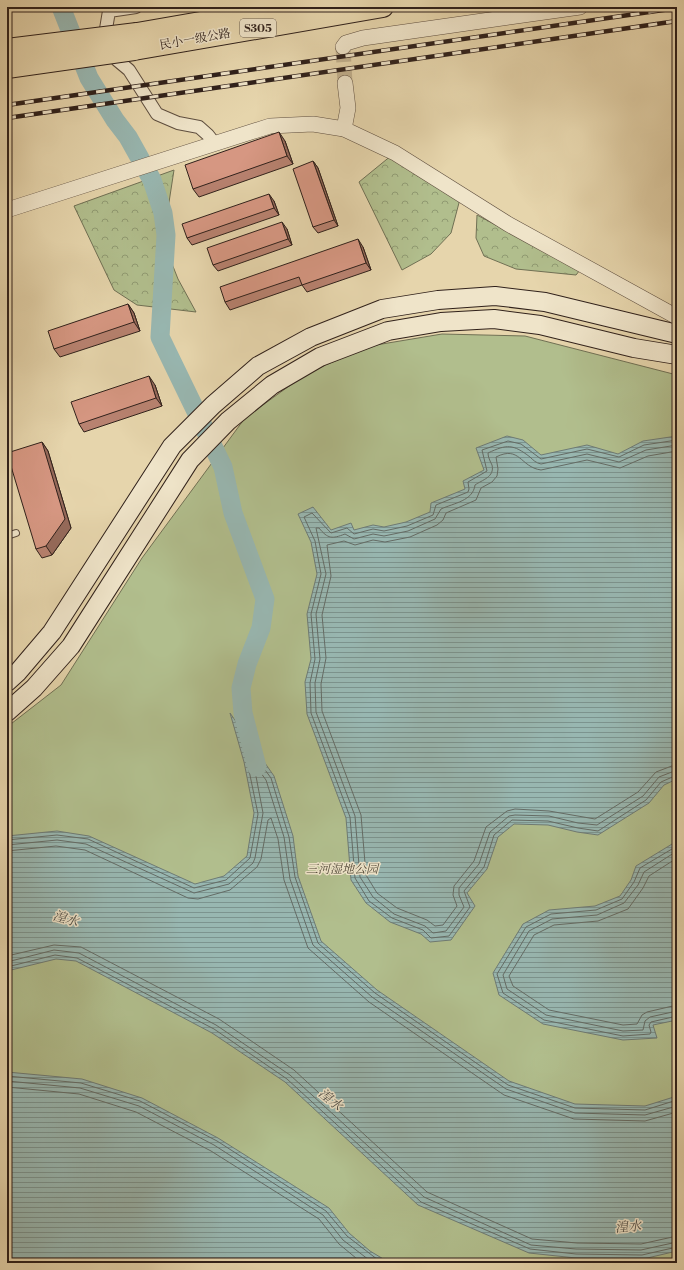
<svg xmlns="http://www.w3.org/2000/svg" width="684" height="1270" font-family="'Libre Bodoni','Noto Serif SC',serif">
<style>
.forest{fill:url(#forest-crowns);stroke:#707054}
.green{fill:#b1be8d;stroke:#707054}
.water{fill:url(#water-rules);stroke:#6e7b75}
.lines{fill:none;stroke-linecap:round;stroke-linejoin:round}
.shore{stroke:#646c66;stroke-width:1}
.river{stroke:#98b7b1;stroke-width:19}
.tertiary-tunnel{stroke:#c2b18f;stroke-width:15;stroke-dasharray:15 8;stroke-linecap:butt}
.service-casing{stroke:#5e4e3f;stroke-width:8}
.minor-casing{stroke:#5e4e3f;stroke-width:14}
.tertiary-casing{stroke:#5e4e3f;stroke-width:16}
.secondary-casing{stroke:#30211b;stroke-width:20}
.primary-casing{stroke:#30211b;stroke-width:22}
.service{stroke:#efe4c9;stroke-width:6}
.minor{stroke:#efe4c9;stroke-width:12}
.tertiary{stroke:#efe4c9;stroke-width:15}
.secondary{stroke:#efe4c9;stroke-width:18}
.primary{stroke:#e6d5ac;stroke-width:20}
.rail-casing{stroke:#30211b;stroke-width:4.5}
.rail{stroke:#efe4c9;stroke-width:3;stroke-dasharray:9;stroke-linecap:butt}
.primary-bridge-casing{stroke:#30211b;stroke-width:22;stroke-linecap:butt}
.primary-bridge{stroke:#e6d5ac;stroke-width:20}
.wall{fill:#b88270;stroke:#30211b}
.shaded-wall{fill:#966a5b;stroke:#30211b}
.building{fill:#d69782;stroke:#30211b}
.labels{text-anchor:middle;stroke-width:3;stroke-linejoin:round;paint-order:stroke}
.shield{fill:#efe4c9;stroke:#695c4f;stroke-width:1}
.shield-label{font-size:11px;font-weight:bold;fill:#30211b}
.street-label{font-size:12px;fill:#30211b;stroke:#efe4c9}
.park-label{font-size:12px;font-style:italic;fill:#504838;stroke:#efe4c9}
.water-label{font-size:13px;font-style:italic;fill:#4f4e48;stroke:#efe4c9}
</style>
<defs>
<pattern id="forest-crowns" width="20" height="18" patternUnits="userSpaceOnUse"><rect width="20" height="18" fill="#b1be8d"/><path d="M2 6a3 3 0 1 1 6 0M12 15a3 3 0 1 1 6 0" fill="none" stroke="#909a72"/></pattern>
<pattern id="water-rules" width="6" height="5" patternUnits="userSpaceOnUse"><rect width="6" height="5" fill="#98b7b1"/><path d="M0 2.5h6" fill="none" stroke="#7c948f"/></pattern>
</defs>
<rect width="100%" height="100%" fill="#e6d5ac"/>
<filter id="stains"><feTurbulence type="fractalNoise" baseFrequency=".005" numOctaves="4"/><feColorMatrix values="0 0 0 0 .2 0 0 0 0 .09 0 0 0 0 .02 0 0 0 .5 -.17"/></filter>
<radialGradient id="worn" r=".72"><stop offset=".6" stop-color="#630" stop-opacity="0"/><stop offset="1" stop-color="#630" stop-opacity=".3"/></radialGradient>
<!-- forest -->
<g class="forest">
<path d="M 392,155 L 460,199 L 451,233 L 431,254 L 402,270 L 359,182 Z"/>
<path d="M 174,170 L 163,241 L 178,279 L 196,312 L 137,305 L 114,290 L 74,206 Z"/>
<path d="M 477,215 L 580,270 L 576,275 L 516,269 L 484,256 L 476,238 Z"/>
</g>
<!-- green -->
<path class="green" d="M 442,334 L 525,336 L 677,375 L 677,1263 L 7,1263 L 7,727 L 61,685 L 142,558 L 245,418 L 307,373 L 370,346 Z"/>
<!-- water -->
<g class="water">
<path d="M 507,436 L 523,440 L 541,455 L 587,445 L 618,454 L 643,441 L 677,436 L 677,779 L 664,785 L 649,803 L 598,835 L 577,832 L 548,825 L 514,824 L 498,837 L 487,869 L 467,893 L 475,906 L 451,940 L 430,942 L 421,934 L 390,922 L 366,903 L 351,880 L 346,818 L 307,714 L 305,682 L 311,659 L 307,614 L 317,574 L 311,542 L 298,514 L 313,507 L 331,530 L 351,523 L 354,530 L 373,525 L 384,527 L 406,522 L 430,512 L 431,503 L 465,489 L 463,481 L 484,470 L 476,448 Z"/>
<path d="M 230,713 L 274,776 L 293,836 L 298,876 L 321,941 L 377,990 L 509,1081 L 575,1104 L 645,1106 L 677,1096 L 677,1251 L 643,1259 L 576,1258 L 529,1253 L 418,1205 L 285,1082 L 212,1033 L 76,961 L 56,959 L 7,971 L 7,836 L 57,831 L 89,836 L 195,884 L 224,876 L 247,856 L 254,813 L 244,762 Z"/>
<path d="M 677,841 L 677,1020 L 653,1025 L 657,1038 L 623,1040 L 543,1024 L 499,995 L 493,973 L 523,924 L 549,910 L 595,906 L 620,896 L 631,880 L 636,866 Z"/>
<path d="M 7,1072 L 82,1079 L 142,1098 L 218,1138 L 329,1208 L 349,1233 L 370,1251 L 390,1263 L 7,1263 Z"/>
</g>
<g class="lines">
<!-- shore -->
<g class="shore">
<path d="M 677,440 L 644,445 L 619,457 L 587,449 L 541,459 L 521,444 L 508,441 L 482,450 L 487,471 L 468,482 L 469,489 L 468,492 L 436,505 L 433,515 L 407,526 L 384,531 L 373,529 L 354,534 L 347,528 L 331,533 L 312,513 L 304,517 L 315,541 L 321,574 L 311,614 L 315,659 L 310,683 L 311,713 L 350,817 L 355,878 L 369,901 L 392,918 L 423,930 L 431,938 L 449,936 L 470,907 L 464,891 L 484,867 L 494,835 L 512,820 L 548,821 L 578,828 L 598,831 L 646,800 L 661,782 L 677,775"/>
<path d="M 677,445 L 646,450 L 619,462 L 587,454 L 541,464 C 536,463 533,460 530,457 C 513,444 507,444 488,453 C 488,457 490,461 492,465 C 495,477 482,480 475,485 C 473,501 454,503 441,509 L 435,519 L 408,531 L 384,536 L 373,534 L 354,539 L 345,534 C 332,539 328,539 319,528 L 316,528 L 326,574 L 316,614 L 320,659 L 315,683 L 316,712 L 355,816 L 360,877 L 373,897 L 394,914 L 425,926 L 433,933 L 446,931 L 464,907 L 459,895 L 459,888 L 479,864 L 490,832 L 509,816 L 515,815 L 549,816 L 578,823 L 597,825 L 643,796 L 659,777 L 677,770"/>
<path d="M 677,451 L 648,456 L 620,468 L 587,460 L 541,470 C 520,467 520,445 496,457 L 498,469 L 497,476 L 492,482 L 481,488 L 476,500 L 446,513 L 443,520 L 437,525 L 410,537 L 385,542 L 373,540 L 355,545 L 344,541 L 327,545 L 331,576 L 322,615 L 326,658 L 321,684 L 322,711 L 361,815 L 366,875 L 377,893 L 397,908 L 427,920 L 435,926 L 443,925 L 457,906 L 453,895 L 454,886 L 474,861 L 486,827 L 507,811 L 515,809 L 549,811 L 595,819 L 638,792 L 656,772 L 677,764"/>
<path d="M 7,840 L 57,835 L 88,839 L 194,888 L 226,880 L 250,858 L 258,814 L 244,746 L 246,744 L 271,778 L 289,837 L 295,877 L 318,943 L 375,993 L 508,1085 L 575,1108 L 645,1110 L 677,1100"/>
<path d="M 7,845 L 57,840 L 86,844 L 194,893 L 229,884 L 253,863 L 255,858 L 263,813 L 255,771 L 258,769 L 266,780 L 284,837 L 290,879 L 313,945 L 372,997 L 506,1089 L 575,1113 L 645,1115 L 677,1106"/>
<path d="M 677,846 L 640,868 L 634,882 L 622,899 L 596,910 L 551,914 L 526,927 L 497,974 L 503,993 L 544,1020 L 623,1036 L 650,1034 L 651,1032 L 649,1025 L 651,1022 L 677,1016"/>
<path d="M 7,851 L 56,846 L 85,850 L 188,898 L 198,899 L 230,890 L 257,867 L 261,859 L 268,820 L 271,818 L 278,839 L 284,880 L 308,948 L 369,1002 L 504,1095 L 574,1119 L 645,1121 L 677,1112"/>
<path d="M 677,851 L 644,872 L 638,885 L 624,903 L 597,915 L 552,919 L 529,931 L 503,975 L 507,989 L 546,1015 L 623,1031 L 643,1030 L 645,1021 L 650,1017 L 677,1011"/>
<path d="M 677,858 L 649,876 L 643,888 L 628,909 L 598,921 L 554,925 L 534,935 L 509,976 L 513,986 L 549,1010 L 623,1025 L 637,1024 L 642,1015 L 647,1012 L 677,1005"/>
<path d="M 7,956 L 54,945 L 81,947 L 219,1019 L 294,1070 L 427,1192 L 532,1239 L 577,1243 L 641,1244 L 677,1236"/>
<path d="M 7,962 L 54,950 L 79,953 L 216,1025 L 290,1075 L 424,1197 L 531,1245 L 576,1249 L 641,1250 L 677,1242"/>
<path d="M 7,967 L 55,955 L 77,958 L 214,1029 L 287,1079 L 421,1202 L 530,1249 L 576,1254 L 642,1255 L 677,1247"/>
<path d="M 7,1076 L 81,1083 L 140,1101 L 217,1141 L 326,1211 L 347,1236 L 382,1263"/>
<path d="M 7,1081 L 80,1088 L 139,1106 L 214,1145 L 323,1215 L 343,1240 L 373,1263"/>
<path d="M 7,1087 L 79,1094 L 136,1112 L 211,1151 L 319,1219 L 339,1244 L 362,1263"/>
</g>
<!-- river -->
<path class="river" d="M 61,7 L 89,78 L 115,120 L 128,137 L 152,180 L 163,213 L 166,235 L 160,337 L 223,467 L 233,513 L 265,599 L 261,628 L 247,664 L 241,688 L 243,713 L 257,767"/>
<!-- tertiary-tunnel -->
<path class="tertiary-tunnel" d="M 343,47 L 345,83"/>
<!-- service casing -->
<g class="service-casing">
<path id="service" d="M 7,536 L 16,533"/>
</g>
<!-- minor casing -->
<g class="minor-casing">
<path id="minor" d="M 136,7 L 109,11 L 106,29 L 117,60 L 129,70 L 157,114 L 178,123 L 199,127 L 208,135 L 215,144"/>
</g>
<!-- tertiary casing -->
<g class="tertiary-casing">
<g id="tertiary">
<path d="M 343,47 L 346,43 L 363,38 L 580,7"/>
<path d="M 344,129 L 348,108 L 345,83"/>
<path d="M 7,210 L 270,126 L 313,124 L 344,129 L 395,153 L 508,224 L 677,317"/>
</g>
</g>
<!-- secondary casing -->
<g class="secondary-casing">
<g id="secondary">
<path d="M 7,682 L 18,672 L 52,632 L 172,446 L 213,405 L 258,366 L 311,337 L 382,309 L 438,300 L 495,296 L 545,302 L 677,334"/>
<path d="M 7,712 L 34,688 L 71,646 L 190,460 L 228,421 L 272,385 L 320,357 L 388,331 L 441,322 L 494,319 L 540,325 L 634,348 L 677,355"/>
</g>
</g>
<!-- primary casing -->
<g class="primary-casing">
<g id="primary">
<path d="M 137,33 L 287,7"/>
<path d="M 134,50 L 383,7"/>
</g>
</g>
<!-- service -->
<use href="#service" class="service"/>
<!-- minor -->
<use href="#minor" class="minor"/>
<!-- tertiary -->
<use href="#tertiary" class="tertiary"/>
<!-- secondary -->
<use href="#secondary" class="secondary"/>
<!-- primary -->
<use href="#primary" class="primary"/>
<!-- rail casing -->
<g class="rail-casing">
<g id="rail">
<path d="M 7,105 L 677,8"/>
<path d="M 7,118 L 677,21"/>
</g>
</g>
<!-- rail -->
<use href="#rail" class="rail"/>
<!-- primary-bridge casing -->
<g class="primary-bridge-casing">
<g id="primary-bridge">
<path d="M 7,49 L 137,33"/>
<path d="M 7,68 L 134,50"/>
</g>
</g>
<!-- primary-bridge -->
<use href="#primary-bridge" class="primary-bridge"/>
</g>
<!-- wall -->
<g class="wall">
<path d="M 285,141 L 293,164 L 199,197 L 193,189 Z"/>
<path d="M 313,161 L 318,168 L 338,226 L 318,233 L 313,227 Z"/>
<path d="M 274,201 L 279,215 L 192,245 L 187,238 Z"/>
<path d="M 287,229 L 292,245 L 218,271 L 213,265 Z"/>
<path d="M 363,247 L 371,270 L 307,292 L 302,285 L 230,310 L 225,302 Z"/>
<path d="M 128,304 L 134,313 L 140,331 L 60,357 L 54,349 Z"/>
<path d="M 155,385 L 162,406 L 84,432 L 79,424 Z"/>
<path d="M 42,442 L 48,451 L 71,528 L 52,555 L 42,558 L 36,549 Z"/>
</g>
<!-- shaded-wall -->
<g class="shaded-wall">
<path d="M 279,132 L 285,141 L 293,164 L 287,156 Z"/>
<path d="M 313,161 L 318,168 L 338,226 L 334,220 Z"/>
<path d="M 269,194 L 274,201 L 279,215 L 274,208 Z"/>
<path d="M 282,222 L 287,229 L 292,245 L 288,239 Z"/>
<path d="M 358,239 L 363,247 L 371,270 L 366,263 Z"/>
<path d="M 128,304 L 134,313 L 140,331 L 134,322 Z"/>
<path d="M 149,376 L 155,385 L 162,406 L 156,398 Z"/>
<path d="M 42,442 L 48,451 L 71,528 L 52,555 L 46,546 Z"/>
</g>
<!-- building -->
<g class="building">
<path d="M 279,132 L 287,156 L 193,189 L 185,165 Z"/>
<path d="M 313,161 L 334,220 L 313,227 L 293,169 Z"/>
<path d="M 269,194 L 274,208 L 187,238 L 182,224 Z"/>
<path d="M 282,222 L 288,239 L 213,265 L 207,248 Z"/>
<path d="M 358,239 L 366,263 L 302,285 L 299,277 L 225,302 L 220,287 Z"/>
<path d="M 128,304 L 134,322 L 54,349 L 48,331 Z"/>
<path d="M 149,376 L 156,398 L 79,424 L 71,402 Z"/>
<path d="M 42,442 L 65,519 L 46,546 L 36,549 L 7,453 Z"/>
</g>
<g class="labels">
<!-- shield labels -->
<rect class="shield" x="240" y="19" width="36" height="18" rx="3"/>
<g class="shield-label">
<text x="258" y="32">S305</text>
</g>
<!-- street labels -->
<g class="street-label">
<text transform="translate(195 39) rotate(-10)" y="4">民小一级公路</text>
</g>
<!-- park labels -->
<g class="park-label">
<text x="342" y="873">三河湿地公园</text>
</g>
<!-- water labels -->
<g class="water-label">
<text transform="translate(66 918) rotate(16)" y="5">湟水</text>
<text transform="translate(331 1099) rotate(40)" y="5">湟水</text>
<text transform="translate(628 1226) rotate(-5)" y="5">湟水</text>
</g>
</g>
<!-- margin -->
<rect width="684" height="1270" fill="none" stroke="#e6d5ac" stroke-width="24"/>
<rect x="8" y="8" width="668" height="1254" fill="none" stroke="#30211b" stroke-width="2"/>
<rect x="12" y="12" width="660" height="1246" fill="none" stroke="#30211b"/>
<rect width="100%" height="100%" filter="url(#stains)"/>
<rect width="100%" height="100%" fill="url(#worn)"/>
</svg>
